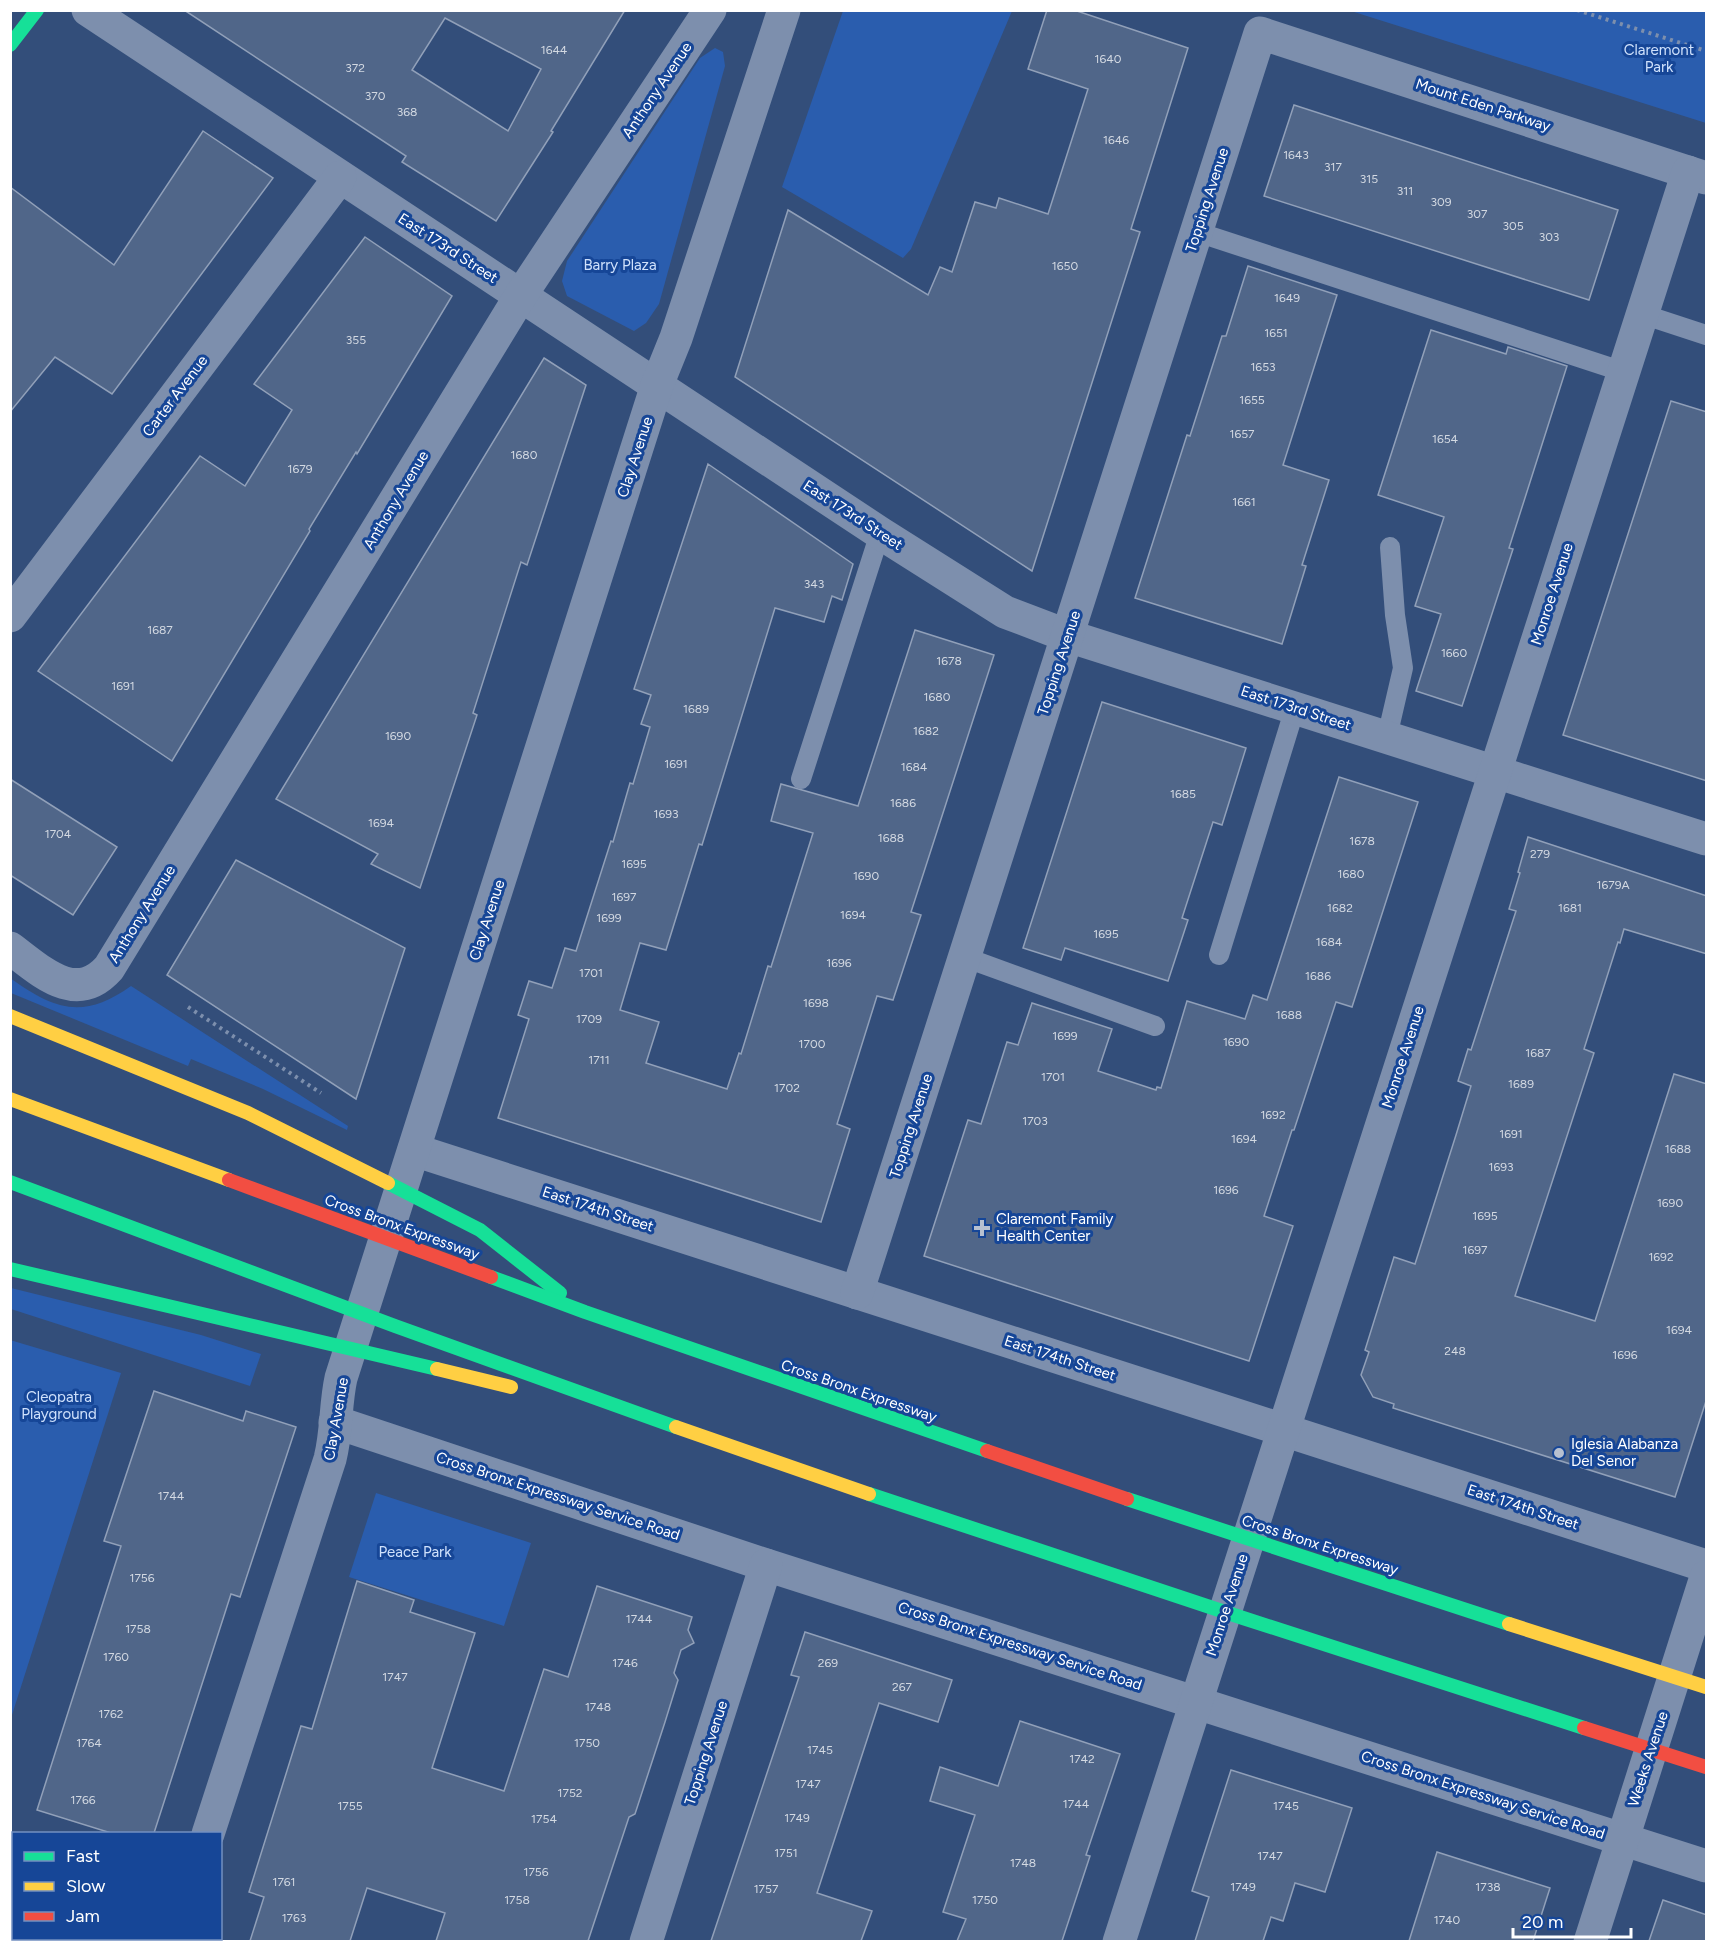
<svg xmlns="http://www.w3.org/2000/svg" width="1717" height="1952" font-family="Figtree,sans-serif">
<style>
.green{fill:#2a5dae}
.building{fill:#506689;stroke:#91a0b9;stroke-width:1.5;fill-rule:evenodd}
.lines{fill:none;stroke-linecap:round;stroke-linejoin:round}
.path{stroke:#7d8fad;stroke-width:4;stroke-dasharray:3 4.5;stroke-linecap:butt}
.lane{stroke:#7d8fad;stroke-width:20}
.street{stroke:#7d8fad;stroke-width:33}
.fast{stroke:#16e098;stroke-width:14}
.slow{stroke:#ffcf43;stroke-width:14}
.jam{stroke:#f24e42;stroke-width:14}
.poi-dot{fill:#b8c1d0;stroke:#164697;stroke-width:2}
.labels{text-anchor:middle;stroke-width:6;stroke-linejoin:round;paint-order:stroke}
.number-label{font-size:12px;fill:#d3d9e2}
.park-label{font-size:15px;fill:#cfe1fc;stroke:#164697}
.street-label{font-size:15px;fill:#fff;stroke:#164697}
.poi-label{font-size:15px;fill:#fff;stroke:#164697;text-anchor:start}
</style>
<rect width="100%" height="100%" fill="#334e7a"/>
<!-- green -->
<g class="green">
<path d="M 843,11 L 1012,11 L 911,249 L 903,258 L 782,187 Z"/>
<path d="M 1351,11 L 1706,11 L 1706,123 Z"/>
<path d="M 715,48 L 723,52 L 725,66 L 659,304 L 646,323 L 634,331 L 567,296 L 562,281 L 567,261 L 700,58 Z"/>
<path d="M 10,978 C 55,1010 83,1020 131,986 L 348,1126 L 347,1130 L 263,1089 L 191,1059 L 188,1066 L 11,993 Z"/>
<path d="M 11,1288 L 201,1335 L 261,1354 L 250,1386 L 11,1309 Z"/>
<path d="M 10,1340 L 121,1373 L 11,1718 L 10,1718 Z"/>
<path d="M 376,1493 L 531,1543 L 504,1626 L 349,1577 Z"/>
</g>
<!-- building -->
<g class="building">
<path d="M 184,10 L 625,10 L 551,131 L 553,132 L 496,221 L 402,162 L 406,156 ZM 445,18 L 541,69 L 508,131 L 412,70 Z"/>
<path d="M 1047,10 L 1074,10 L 1188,48 L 1131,229 L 1140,232 L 1032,571 L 735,377 L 788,210 L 928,295 L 940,267 L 952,272 L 975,202 L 996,208 L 999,198 L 1048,214 L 1088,89 L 1028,69 Z"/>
<path d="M 1294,105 L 1618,210 L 1589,300 L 1264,196 Z"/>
<path d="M 203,131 L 273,178 L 112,394 L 55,357 L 10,412 L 10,187 L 114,265 Z"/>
<path d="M 365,237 L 452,296 L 357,454 L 356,452 L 309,529 L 310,531 L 172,761 L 38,671 L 200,456 L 245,486 L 292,410 L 254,384 Z"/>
<path d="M 1248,266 L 1337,295 L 1283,465 L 1329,480 L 1302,565 L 1306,566 L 1282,644 L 1135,598 L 1187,435 L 1190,436 L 1222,336 L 1226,336 Z"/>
<path d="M 1431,330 L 1506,354 L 1508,347 L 1567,366 L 1509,548 L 1513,549 L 1462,706 L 1416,691 L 1441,614 L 1415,606 L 1444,517 L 1378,495 Z"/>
<path d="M 544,358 L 586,385 L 527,565 L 521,562 L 473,713 L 477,715 L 420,888 L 371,864 L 378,854 L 276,799 Z"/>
<path d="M 1671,401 L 1707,412 L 1707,781 L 1563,735 Z"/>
<path d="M 708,464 L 853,564 L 842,600 L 832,596 L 824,622 L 775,608 L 702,845 L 699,844 L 666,950 L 640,943 L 620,1010 L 659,1022 L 646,1063 L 727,1089 L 739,1053 L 741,1054 L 768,966 L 771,967 L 813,833 L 771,821 L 781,784 L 858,806 L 915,630 L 994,655 L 911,912 L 921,915 L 893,1000 L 877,996 L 837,1124 L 850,1129 L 821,1222 L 498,1118 L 529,1019 L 518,1015 L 529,981 L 552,988 L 565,948 L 576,951 L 611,841 L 613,842 L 630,783 L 633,784 L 650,727 L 641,724 L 651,695 L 634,689 Z"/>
<path d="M 1102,702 L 1246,748 L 1222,825 L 1213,822 L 1182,918 L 1188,920 L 1168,981 L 1065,948 L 1061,960 L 1023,948 Z"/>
<path d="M 1339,777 L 1418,802 L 1352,1007 L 1336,1002 L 1294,1130 L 1292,1130 L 1264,1216 L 1293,1226 L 1249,1361 L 924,1256 L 968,1120 L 981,1124 L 1007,1042 L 1018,1045 L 1032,1003 L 1112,1029 L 1098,1071 L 1156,1090 L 1157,1087 L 1161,1088 L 1187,1001 L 1245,1019 L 1253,995 L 1267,1000 Z"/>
<path d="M 10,779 L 117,847 L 73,915 L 10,875 Z"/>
<path d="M 1528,837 L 1707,896 L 1707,954 L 1624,929 L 1620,943 L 1618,942 L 1584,1049 L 1594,1053 L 1515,1296 L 1595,1321 L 1674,1074 L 1707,1084 L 1707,1398 L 1675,1497 L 1393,1408 L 1394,1404 L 1373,1397 L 1361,1375 L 1369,1352 L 1365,1350 L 1394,1257 L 1415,1264 L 1456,1135 L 1471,1086 L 1458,1081 L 1468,1049 L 1471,1050 L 1516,911 L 1509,909 L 1520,873 L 1518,872 Z"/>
<path d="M 236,860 L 405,948 L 356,1099 L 167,975 Z"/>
<path d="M 154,1391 L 243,1421 L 246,1411 L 296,1427 L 240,1597 L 231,1594 L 154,1833 L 111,1833 L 37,1810 L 121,1546 L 104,1541 Z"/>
<path d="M 357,1581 L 414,1600 L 410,1612 L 475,1633 L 432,1768 L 504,1791 L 544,1669 L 568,1677 L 597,1586 L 692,1617 L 688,1630 L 694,1643 L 681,1650 L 674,1673 L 678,1680 L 665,1722 L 635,1814 L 629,1817 L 588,1941 L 436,1941 L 445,1913 L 367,1888 L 350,1941 L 250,1941 L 264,1897 L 249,1892 L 301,1726 L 312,1729 Z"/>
<path d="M 805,1632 L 952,1680 L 938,1722 L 879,1703 L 817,1893 L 872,1911 L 861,1941 L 711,1941 L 799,1677 L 791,1675 Z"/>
<path d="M 1020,1721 L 1120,1754 L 1086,1855 L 1090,1856 L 1062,1941 L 957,1941 L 966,1919 L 943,1912 L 975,1815 L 930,1801 L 940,1767 L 998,1786 Z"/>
<path d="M 1231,1770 L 1352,1808 L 1325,1892 L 1295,1883 L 1283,1921 L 1271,1917 L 1263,1941 L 1195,1941 L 1209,1897 L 1192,1891 Z"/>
<path d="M 1437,1852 L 1550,1888 L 1533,1941 L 1409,1941 Z"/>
<path d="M 1663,1900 L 1707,1915 L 1707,1941 L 1649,1941 Z"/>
</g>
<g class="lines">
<!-- path -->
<g class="path">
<path d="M 1577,10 L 1706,51"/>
<path d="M 188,1007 L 321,1093"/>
</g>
<!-- lane -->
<g class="lane">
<path d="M 1197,232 L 1624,372"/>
<path d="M 1642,314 L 1706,335"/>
<path d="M 1387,737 L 1403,668 L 1395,615 L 1390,547"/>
<path d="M 801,779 L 880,533"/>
<path d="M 1219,955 L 1295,708"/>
<path d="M 964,957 L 1155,1026"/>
</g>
<!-- street -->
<g class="street">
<path d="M 88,10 L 880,533 L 1005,612 L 1068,636 L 1706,839"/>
<path d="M 10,616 L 340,177"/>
<path d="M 10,948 C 40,970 75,1006 109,968 L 521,295 L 710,10"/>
<path d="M 414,1150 L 1706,1566"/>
<path d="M 857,1293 L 1260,33 L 1706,178"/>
<path d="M 335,1422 L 766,1565 L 1706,1866"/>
<path d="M 208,1834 L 330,1459 C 337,1432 335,1405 341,1378 L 657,385 L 676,338 L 784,10"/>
<path d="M 10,1898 L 14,1899"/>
<path d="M 134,1938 L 143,1942"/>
<path d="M 172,1942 L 173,1938"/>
<path d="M 646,1942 L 766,1565"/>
<path d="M 1119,1942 L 1688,172"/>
<path d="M 1590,1942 L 1706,1577"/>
</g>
<!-- fast -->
<g class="fast">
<path d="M 10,45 L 37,10"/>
<path d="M 10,1182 L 395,1326 L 676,1427"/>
<path d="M 388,1183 L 480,1230 L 560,1293"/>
<path d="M 10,1269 L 437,1369"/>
<path d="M 491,1277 L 585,1312 L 987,1451"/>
<path d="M 869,1494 L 1243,1618 L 1584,1728"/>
<path d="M 1127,1499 L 1509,1624"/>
</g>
<!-- slow -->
<g class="slow">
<path d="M 10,1016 L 248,1113 L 388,1183"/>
<path d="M 10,1099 L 229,1180"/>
<path d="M 437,1369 L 511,1387"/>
<path d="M 676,1427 L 869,1494"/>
<path d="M 1509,1624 L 1706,1687"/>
</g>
<!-- jam -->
<g class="jam">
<path d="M 229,1180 L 491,1277"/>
<path d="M 987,1451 L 1127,1499"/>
<path d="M 1584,1728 L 1706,1767"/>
</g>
</g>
<!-- markers -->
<g class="poi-dot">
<path d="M979 1219h6v6h6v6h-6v6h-6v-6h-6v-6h6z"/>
<circle cx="1559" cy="1453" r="6"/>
</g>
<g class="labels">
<!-- number labels -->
<g class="number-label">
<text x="554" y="54">1644</text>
<text x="1108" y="63">1640</text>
<text x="355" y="72">372</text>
<text x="375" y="100">370</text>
<text x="407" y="116">368</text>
<text x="1116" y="144">1646</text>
<text x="1296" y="159">1643</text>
<text x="1333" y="171">317</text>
<text x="1369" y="183">315</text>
<text x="1405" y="195">311</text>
<text x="1441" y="206">309</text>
<text x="1477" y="218">307</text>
<text x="1513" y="230">305</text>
<text x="1549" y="241">303</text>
<text x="1065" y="270">1650</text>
<text x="1287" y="302">1649</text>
<text x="1276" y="337">1651</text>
<text x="356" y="344">355</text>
<text x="1263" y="371">1653</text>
<text x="1252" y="404">1655</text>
<text x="1242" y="438">1657</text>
<text x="1445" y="443">1654</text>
<text x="524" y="459">1680</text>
<text x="300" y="473">1679</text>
<text x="1244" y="506">1661</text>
<text x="814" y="588">343</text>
<text x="160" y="634">1687</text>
<text x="1454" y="657">1660</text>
<text x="949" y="665">1678</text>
<text x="123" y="690">1691</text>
<text x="937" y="701">1680</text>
<text x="696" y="713">1689</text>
<text x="926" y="735">1682</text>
<text x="398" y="740">1690</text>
<text x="676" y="768">1691</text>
<text x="914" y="771">1684</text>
<text x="1183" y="798">1685</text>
<text x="903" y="807">1686</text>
<text x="666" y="818">1693</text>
<text x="381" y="827">1694</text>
<text x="58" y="838">1704</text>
<text x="891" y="842">1688</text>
<text x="1362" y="845">1678</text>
<text x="1540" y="858">279</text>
<text x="634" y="868">1695</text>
<text x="1351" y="878">1680</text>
<text x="866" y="880">1690</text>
<text x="1613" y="889">1679A</text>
<text x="624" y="901">1697</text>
<text x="1340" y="912">1682</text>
<text x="1570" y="912">1681</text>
<text x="853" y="919">1694</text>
<text x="609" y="922">1699</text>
<text x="1106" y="938">1695</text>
<text x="1329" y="946">1684</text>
<text x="839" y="967">1696</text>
<text x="591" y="977">1701</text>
<text x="1318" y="980">1686</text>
<text x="816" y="1007">1698</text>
<text x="1289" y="1019">1688</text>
<text x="589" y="1023">1709</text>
<text x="1065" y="1040">1699</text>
<text x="1236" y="1046">1690</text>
<text x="812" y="1048">1700</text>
<text x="1538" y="1057">1687</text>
<text x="599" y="1064">1711</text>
<text x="1053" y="1081">1701</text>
<text x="1521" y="1088">1689</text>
<text x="787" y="1092">1702</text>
<text x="1273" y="1119">1692</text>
<text x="1035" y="1125">1703</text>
<text x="1511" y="1138">1691</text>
<text x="1244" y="1143">1694</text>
<text x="1678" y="1153">1688</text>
<text x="1501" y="1171">1693</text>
<text x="1226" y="1194">1696</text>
<text x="1670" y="1207">1690</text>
<text x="1485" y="1220">1695</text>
<text x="1475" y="1254">1697</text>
<text x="1661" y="1261">1692</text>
<text x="1679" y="1334">1694</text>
<text x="1455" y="1355">248</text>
<text x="1625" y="1359">1696</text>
<text x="171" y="1500">1744</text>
<text x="142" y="1582">1756</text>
<text x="639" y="1623">1744</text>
<text x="138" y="1633">1758</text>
<text x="116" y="1661">1760</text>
<text x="625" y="1667">1746</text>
<text x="828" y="1667">269</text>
<text x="395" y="1681">1747</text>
<text x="902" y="1691">267</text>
<text x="598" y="1711">1748</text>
<text x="111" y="1718">1762</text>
<text x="89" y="1747">1764</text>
<text x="587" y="1747">1750</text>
<text x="820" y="1754">1745</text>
<text x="1082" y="1763">1742</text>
<text x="808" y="1788">1747</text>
<text x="570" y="1797">1752</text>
<text x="83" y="1804">1766</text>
<text x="1076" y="1808">1744</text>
<text x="350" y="1810">1755</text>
<text x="1286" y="1810">1745</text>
<text x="797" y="1822">1749</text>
<text x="544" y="1823">1754</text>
<text x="786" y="1857">1751</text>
<text x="1270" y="1860">1747</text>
<text x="1023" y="1867">1748</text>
<text x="536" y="1876">1756</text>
<text x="284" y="1886">1761</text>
<text x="1243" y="1891">1749</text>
<text x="1488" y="1891">1738</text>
<text x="766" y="1893">1757</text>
<text x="517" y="1904">1758</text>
<text x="985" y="1904">1750</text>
<text x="294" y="1922">1763</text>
<text x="1447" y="1924">1740</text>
</g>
<!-- park labels -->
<g class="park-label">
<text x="1659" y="55">Claremont<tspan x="1659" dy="17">Park</tspan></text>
<text x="620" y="270">Barry Plaza</text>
<text x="59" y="1402">Cleopatra<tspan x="59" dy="17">Playground</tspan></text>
<text x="415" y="1557">Peace Park</text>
</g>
<!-- street labels -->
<g class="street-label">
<text transform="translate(657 90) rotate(-56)" y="5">Anthony Avenue</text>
<text transform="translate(1483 105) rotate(18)" y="5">Mount Eden Parkway</text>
<text transform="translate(1207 200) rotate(-72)" y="5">Topping Avenue</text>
<text transform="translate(448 248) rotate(33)" y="5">East 173rd Street</text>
<text transform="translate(175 396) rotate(-53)" y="5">Carter Avenue</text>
<text transform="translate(635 457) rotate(-72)" y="5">Clay Avenue</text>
<text transform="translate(396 500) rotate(-59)" y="5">Anthony Avenue</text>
<text transform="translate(853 515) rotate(33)" y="5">East 173rd Street</text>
<text transform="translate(1552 594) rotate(-72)" y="5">Monroe Avenue</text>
<text transform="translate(1059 663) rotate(-72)" y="5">Topping Avenue</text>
<text transform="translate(1296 708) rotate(18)" y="5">East 173rd Street</text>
<text transform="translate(142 914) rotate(-58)" y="5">Anthony Avenue</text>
<text transform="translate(487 920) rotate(-72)" y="5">Clay Avenue</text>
<text transform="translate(1403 1057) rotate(-72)" y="5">Monroe Avenue</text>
<text transform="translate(911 1126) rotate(-72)" y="5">Topping Avenue</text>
<text transform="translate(598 1209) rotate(18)" y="5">East 174th Street</text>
<text transform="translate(402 1227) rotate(20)" y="5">Cross Bronx Expressway</text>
<text transform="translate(1060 1358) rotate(18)" y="5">East 174th Street</text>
<text transform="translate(859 1391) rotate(19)" y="5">Cross Bronx Expressway</text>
<text transform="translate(336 1419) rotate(-80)" y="5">Clay Avenue</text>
<text transform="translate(558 1496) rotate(18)" y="5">Cross Bronx Expressway Service Road</text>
<text transform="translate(1523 1507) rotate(18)" y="5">East 174th Street</text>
<text transform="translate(1320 1545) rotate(18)" y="5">Cross Bronx Expressway</text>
<text transform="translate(1227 1605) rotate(-72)" y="5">Monroe Avenue</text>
<text transform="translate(1020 1646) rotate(18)" y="5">Cross Bronx Expressway Service Road</text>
<text transform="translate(706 1753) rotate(-72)" y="5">Topping Avenue</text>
<text transform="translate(1648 1759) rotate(-72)" y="5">Weeks Avenue</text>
<text transform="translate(1483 1795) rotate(18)" y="5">Cross Bronx Expressway Service Road</text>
</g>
<!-- poi labels -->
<g class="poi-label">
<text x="996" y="1224">Claremont Family<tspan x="996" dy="17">Health Center</tspan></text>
<text x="1571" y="1449">Iglesia Alabanza<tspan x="1571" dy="17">Del Senor</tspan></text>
</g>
</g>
<!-- border -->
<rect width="1717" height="1952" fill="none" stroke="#ffffff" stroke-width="24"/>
<!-- legend -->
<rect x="12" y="1832" width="210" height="108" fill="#164697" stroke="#7390c1" stroke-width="1.5"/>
<rect x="24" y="1852" width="30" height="9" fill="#16e098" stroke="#7390c1" stroke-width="1.5"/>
<text x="66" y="1862" font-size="18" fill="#ffffff">Fast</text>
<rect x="24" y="1882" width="30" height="9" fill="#ffcf43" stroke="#7390c1" stroke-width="1.5"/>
<text x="66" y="1892" font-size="18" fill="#ffffff">Slow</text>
<rect x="24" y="1912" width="30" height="9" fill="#f24e42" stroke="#7390c1" stroke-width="1.5"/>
<text x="66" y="1922" font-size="18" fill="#ffffff">Jam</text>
<!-- scale -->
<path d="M1513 1928v9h118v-9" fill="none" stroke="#ffffff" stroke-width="3"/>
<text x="1522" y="1928" font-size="18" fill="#ffffff" stroke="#164697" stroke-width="4.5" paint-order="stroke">20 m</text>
</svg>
